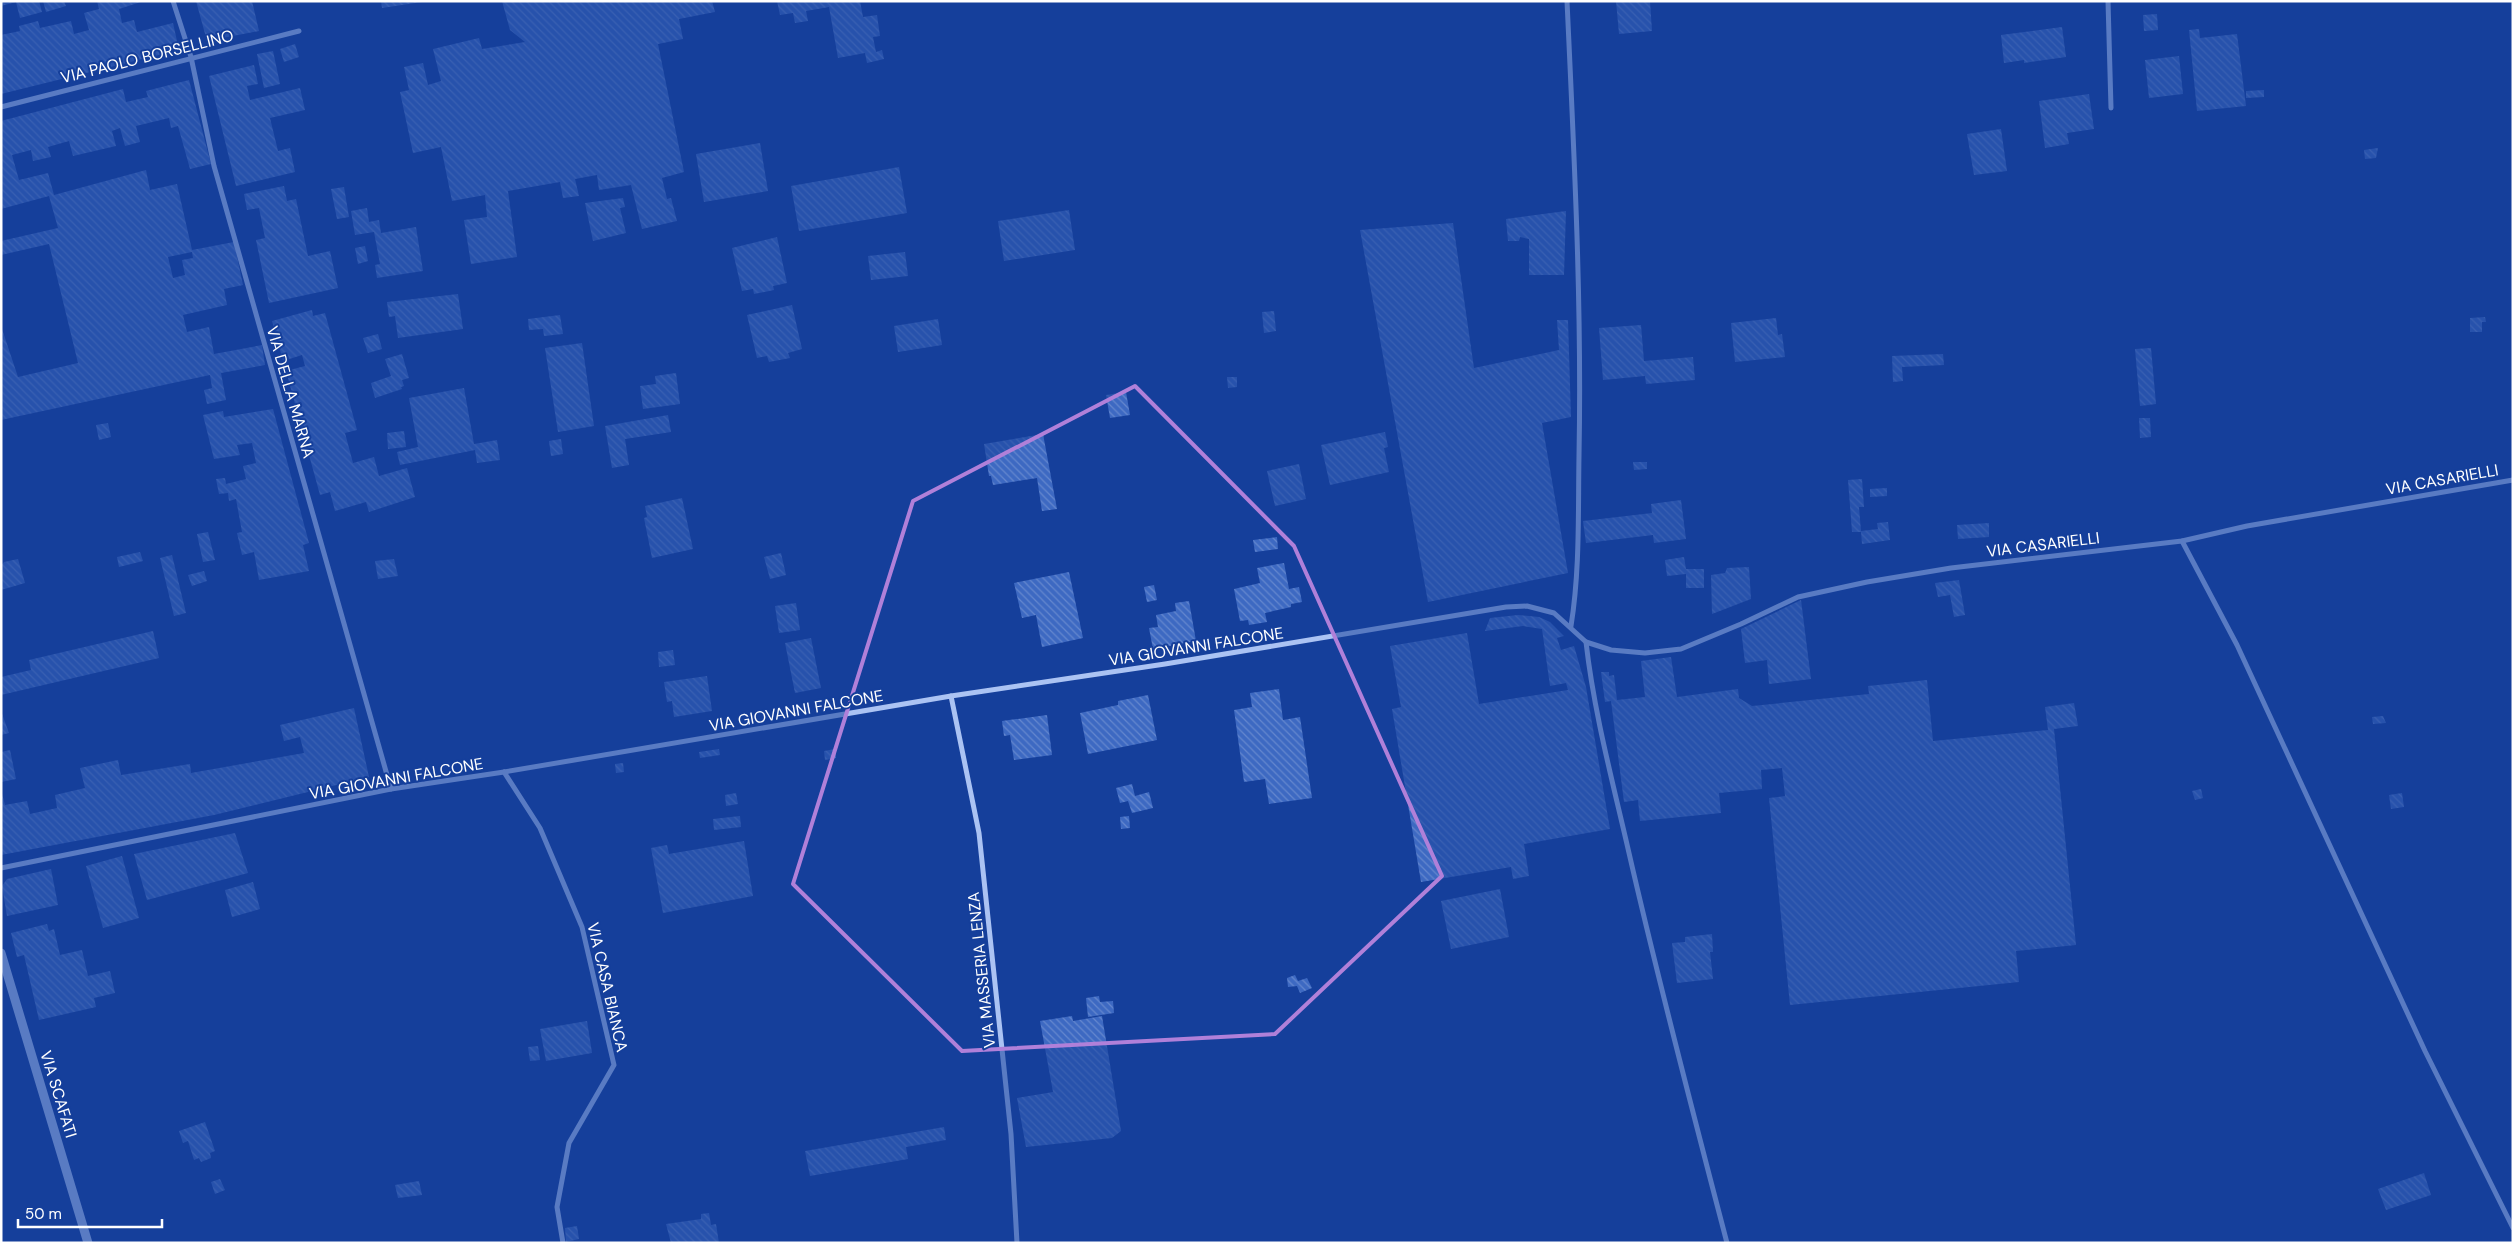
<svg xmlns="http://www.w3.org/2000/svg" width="2514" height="1244" font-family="'DM Sans',sans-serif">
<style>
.building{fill:url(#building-back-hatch);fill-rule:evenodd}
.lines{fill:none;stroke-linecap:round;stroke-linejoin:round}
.minor{stroke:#abc3f3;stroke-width:5}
.tertiary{stroke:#abc3f3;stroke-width:9}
.marked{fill:none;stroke:#b080d9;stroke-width:4;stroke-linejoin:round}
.labels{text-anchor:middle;stroke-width:4;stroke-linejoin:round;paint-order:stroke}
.street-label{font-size:16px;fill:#fff;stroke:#153f9b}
</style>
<defs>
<pattern id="building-back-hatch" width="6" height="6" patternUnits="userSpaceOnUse" patternTransform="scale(1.25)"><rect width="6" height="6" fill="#3d69c2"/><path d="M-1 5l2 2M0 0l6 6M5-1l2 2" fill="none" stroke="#6487ce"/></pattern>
</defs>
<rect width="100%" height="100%" fill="#153f9b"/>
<!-- building -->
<g class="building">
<path d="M 1,1 L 39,1 L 42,12 L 20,18 L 16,2 L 1,6 Z"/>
<path d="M 43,1 L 64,1 L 66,6 L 46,12 Z"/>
<path d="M 97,1 L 144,1 L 119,9 L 122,23 L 134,20 L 137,32 L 173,23 L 179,50 L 1,94 L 1,35 L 20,31 L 19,26 L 38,21 L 40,28 L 71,21 L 74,34 L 89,30 L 84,13 L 99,9 Z"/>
<path d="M 196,1 L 252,1 L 259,31 L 207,41 Z"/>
<path d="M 381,1 L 422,1 L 422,2 L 382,8 Z"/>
<path d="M 502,1 L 712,1 L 715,12 L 679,19 L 683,39 L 658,44 L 684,172 L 662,178 L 667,199 L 671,198 L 677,221 L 642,229 L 631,185 L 599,190 L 597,175 L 575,179 L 579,196 L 563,198 L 560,182 L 508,191 L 517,257 L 471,264 L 464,220 L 487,217 L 485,195 L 452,201 L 441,147 L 413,153 L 400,92 L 409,90 L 404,67 L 423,63 L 428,85 L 441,81 L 433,49 L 479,38 L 482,49 L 525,42 L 510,30 Z"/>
<path d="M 777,1 L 860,1 L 863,17 L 877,15 L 880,36 L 873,37 L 876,52 L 882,50 L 884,59 L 867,63 L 865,53 L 838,58 L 829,7 L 806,11 L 808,21 L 795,23 L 793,13 L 780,15 Z"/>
<path d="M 1616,1 L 1650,1 L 1652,31 L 1619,34 Z"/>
<path d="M 2157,14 L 2158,30 L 2144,31 L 2143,15 Z"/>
<path d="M 2062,27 L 2066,57 L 2024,63 L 2024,60 L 2004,63 L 2001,35 Z"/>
<path d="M 2199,29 L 2200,38 L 2237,34 L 2246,106 L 2197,111 L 2189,30 Z"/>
<path d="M 295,44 L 299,57 L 284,62 L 280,49 Z"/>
<path d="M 273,51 L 280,84 L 264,88 L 257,54 Z"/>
<path d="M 2179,56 L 2183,94 L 2149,98 L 2145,60 Z"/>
<path d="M 254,65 L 258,84 L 247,86 L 250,100 L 300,88 L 305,110 L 270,118 L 278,151 L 290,148 L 295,172 L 236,186 L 209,76 Z"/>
<path d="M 189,80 L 211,164 L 190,169 L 178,126 L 171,128 L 169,118 L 136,126 L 140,142 L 125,146 L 120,128 L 112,131 L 116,146 L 73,156 L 69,141 L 48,147 L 51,157 L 33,161 L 31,150 L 12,155 L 19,180 L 48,173 L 54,195 L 146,170 L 150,190 L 177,184 L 192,250 L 234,242 L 243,285 L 224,289 L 227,305 L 183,315 L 187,332 L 209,327 L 214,354 L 262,345 L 265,365 L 221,373 L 226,400 L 207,404 L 204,390 L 212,388 L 210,375 L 1,420 L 1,326 L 18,377 L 78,363 L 49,244 L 1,255 L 1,241 L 58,228 L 49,196 L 1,209 L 1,121 L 123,89 L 126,102 L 148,97 L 146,91 ZM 192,252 L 193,258 L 182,260 L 185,275 L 173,278 L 168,257 Z"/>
<path d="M 2264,90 L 2264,97 L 2246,98 L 2246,91 Z"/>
<path d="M 2089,94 L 2094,129 L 2067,133 L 2069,144 L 2045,148 L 2039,101 Z"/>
<path d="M 2001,129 L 2007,171 L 1974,175 L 1967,134 Z"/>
<path d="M 760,143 L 768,191 L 704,202 L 696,154 Z"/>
<path d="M 2378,148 L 2376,158 L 2365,159 L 2364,150 Z"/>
<path d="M 899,167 L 907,213 L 799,231 L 791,186 Z"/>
<path d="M 284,186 L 287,201 L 296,199 L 308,256 L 330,251 L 338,288 L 269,303 L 256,240 L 265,238 L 259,208 L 247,210 L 244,194 Z"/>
<path d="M 344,187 L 349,217 L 337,219 L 331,189 Z"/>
<path d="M 623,198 L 625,207 L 620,208 L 626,233 L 593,241 L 585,203 Z"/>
<path d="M 367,208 L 369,222 L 379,220 L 381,233 L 416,227 L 423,271 L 377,278 L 375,265 L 380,264 L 374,232 L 355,235 L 351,211 Z"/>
<path d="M 1069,210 L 1075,250 L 1004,261 L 998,221 Z"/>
<path d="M 1566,211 L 1564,275 L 1529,275 L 1529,239 L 1520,237 L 1519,241 L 1508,241 L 1506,219 Z"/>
<path d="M 1453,223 L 1474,368 L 1559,350 L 1557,320 L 1568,320 L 1571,417 L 1542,423 L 1568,573 L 1428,602 L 1360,230 Z"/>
<path d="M 777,237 L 787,283 L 773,286 L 774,290 L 754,294 L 753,289 L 742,291 L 732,248 Z"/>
<path d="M 365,246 L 368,261 L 358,264 L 355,248 Z"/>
<path d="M 905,252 L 908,276 L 871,280 L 868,256 Z"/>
<path d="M 458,294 L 463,329 L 398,338 L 395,316 L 389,317 L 387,302 Z"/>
<path d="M 792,305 L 802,349 L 788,353 L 790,358 L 769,362 L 767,356 L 757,358 L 747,315 Z"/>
<path d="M 312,310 L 313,316 L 325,313 L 357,430 L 345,433 L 353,463 L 374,457 L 379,476 L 407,468 L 415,497 L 369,512 L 366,502 L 335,511 L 330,492 L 320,495 L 286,371 L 305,366 L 302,355 L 283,361 L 272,321 Z"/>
<path d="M 1274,311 L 1276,331 L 1264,333 L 1262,312 Z"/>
<path d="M 560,315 L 563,334 L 544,336 L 543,329 L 529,330 L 528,319 Z"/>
<path d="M 2485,317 L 2486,322 L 2482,322 L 2482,332 L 2470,332 L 2470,318 Z"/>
<path d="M 1776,318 L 1778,335 L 1782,334 L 1785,357 L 1735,362 L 1731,323 Z"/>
<path d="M 938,319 L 942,345 L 898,352 L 894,326 Z"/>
<path d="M 1641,325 L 1644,361 L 1693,357 L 1695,380 L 1646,384 L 1645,376 L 1603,380 L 1599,328 Z"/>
<path d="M 378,334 L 382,349 L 368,353 L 363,338 Z"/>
<path d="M 582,343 L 594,426 L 558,432 L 545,348 Z"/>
<path d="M 2151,348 L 2156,404 L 2140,406 L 2135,349 Z"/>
<path d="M 402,354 L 409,378 L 402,380 L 404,386 L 401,387 L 402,389 L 375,398 L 371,383 L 391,376 L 385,359 Z"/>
<path d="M 1943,354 L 1944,365 L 1902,367 L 1903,381 L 1893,382 L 1892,356 Z"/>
<path d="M 676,373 L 680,404 L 643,409 L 640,386 L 656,384 L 655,376 Z"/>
<path d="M 1227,377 L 1237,377 L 1237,387 L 1228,388 Z"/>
<path d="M 464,388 L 474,444 L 497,440 L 500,460 L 477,463 L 475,450 L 400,465 L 397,452 L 418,447 L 409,398 Z"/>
<path d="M 1126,392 L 1130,415 L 1110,418 L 1106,395 Z"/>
<path d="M 273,409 L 309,543 L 303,545 L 309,571 L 259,580 L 254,552 L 242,555 L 237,533 L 242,532 L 236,499 L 229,501 L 228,493 L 219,494 L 216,479 L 225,478 L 226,484 L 246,479 L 243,466 L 256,463 L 252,443 L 237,445 L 240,455 L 214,459 L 203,415 L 223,411 L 224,417 Z"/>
<path d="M 668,415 L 671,432 L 625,439 L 629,465 L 612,468 L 605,426 Z"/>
<path d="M 2139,418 L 2150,418 L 2151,437 L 2140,438 Z"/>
<path d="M 108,423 L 111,437 L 99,440 L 96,425 Z"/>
<path d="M 404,431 L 406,447 L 388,449 L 387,433 Z"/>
<path d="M 1385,432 L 1388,447 L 1384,448 L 1389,472 L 1330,485 L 1321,445 Z"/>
<path d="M 1043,434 L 1057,509 L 1042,511 L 1037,478 L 993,485 L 991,476 L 989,476 L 984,444 Z"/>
<path d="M 561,439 L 563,454 L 551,456 L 549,441 Z"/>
<path d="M 1633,462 L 1647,462 L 1647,469 L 1634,470 Z"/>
<path d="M 1299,464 L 1306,499 L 1275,506 L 1267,471 Z"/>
<path d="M 1862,479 L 1864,507 L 1859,507 L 1861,531 L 1878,529 L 1877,523 L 1888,522 L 1890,540 L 1862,544 L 1861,532 L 1852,532 L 1848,480 Z"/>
<path d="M 1887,488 L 1887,496 L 1870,497 L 1870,489 Z"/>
<path d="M 682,498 L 693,549 L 652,558 L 644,518 L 647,517 L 645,506 Z"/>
<path d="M 1681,500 L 1686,539 L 1654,543 L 1653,535 L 1586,543 L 1583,521 L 1652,513 L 1651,504 Z"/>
<path d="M 1989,523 L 1989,537 L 1958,539 L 1957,525 Z"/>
<path d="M 208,532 L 215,560 L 203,562 L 197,534 Z"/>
<path d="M 1277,537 L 1278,549 L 1255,552 L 1253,540 Z"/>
<path d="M 140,552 L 143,561 L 119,567 L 117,557 Z"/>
<path d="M 781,553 L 786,575 L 770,579 L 764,557 Z"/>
<path d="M 172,555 L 186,613 L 174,616 L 160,558 Z"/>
<path d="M 1684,557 L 1686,569 L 1704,569 L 1704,588 L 1686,588 L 1686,574 L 1667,576 L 1665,560 Z"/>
<path d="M 18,559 L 25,583 L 1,590 L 1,566 L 4,562 Z"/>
<path d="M 394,559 L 398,576 L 378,579 L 375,561 Z"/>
<path d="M 1284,563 L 1289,589 L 1299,587 L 1302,602 L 1291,604 L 1291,607 L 1265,613 L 1267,622 L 1249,625 L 1248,620 L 1240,621 L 1234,589 L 1260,583 L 1257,568 Z"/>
<path d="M 1749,567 L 1751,599 L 1712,614 L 1711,575 L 1725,573 L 1727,568 Z"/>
<path d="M 204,571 L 207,581 L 192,586 L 188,575 Z"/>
<path d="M 1069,572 L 1083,638 L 1042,647 L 1036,615 L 1022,618 L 1014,583 Z"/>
<path d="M 1959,580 L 1965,615 L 1954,617 L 1950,595 L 1938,597 L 1935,583 Z"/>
<path d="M 1154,585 L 1157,600 L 1147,602 L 1144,587 Z"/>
<path d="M 1801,600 L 1811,679 L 1769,684 L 1767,660 L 1745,663 L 1741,629 Z"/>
<path d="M 1189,601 L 1196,641 L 1153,649 L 1149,628 L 1158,627 L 1156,615 L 1176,611 L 1175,603 Z"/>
<path d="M 796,603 L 800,630 L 779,633 L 775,606 Z"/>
<path d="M 1518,615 L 1539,617 L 1550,622 L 1564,636 L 1557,638 L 1561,650 L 1574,646 L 1586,687 L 1610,829 L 1524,844 L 1529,876 L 1513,879 L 1511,867 L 1421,882 L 1392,709 L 1401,707 L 1390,646 L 1467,633 L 1479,704 L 1568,690 L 1566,683 L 1550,686 L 1542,629 L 1523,626 L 1485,631 L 1490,618 Z"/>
<path d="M 153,631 L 159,658 L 1,695 L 1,677 L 31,670 L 29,660 Z"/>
<path d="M 811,638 L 821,688 L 795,693 L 785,643 Z"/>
<path d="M 673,650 L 675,665 L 659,667 L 658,652 Z"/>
<path d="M 1671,657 L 1677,697 L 1738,689 L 1739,698 L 1752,706 L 1869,694 L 1868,686 L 1927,680 L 1933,741 L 2048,730 L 2045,707 L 2074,703 L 2078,726 L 2054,729 L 2076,945 L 2016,951 L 2019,982 L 1790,1005 L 1769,798 L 1785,796 L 1782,768 L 1761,770 L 1762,789 L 1719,793 L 1721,813 L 1640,821 L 1638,800 L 1624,802 L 1611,701 L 1605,702 L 1601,672 L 1609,672 L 1609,676 L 1614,675 L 1617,700 L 1645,697 L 1641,661 Z"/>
<path d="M 707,676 L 712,711 L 674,717 L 672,701 L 667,702 L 664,682 Z"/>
<path d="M 1279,689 L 1283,720 L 1300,717 L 1312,798 L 1269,804 L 1265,779 L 1244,782 L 1234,710 L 1252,707 L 1250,693 Z"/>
<path d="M 1148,695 L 1157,740 L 1088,754 L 1080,713 L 1118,705 L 1118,701 Z"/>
<path d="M 354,708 L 369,777 L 214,815 L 1,855 L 1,790 L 5,805 L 27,801 L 30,814 L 57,808 L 55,795 L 85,788 L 80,768 L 118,760 L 121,775 L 190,764 L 191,773 L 304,753 L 300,737 L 284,741 L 280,725 Z"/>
<path d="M 1,711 L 9,733 L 1,735 Z"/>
<path d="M 1047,715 L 1052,755 L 1014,760 L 1010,735 L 1004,736 L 1002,721 Z"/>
<path d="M 2383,716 L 2386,723 L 2373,724 L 2372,717 Z"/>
<path d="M 719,749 L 720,755 L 700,758 L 699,752 Z"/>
<path d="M 835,749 L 836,758 L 825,760 L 824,751 Z"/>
<path d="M 10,750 L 16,779 L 1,782 L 1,752 Z"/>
<path d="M 623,763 L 624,772 L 616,773 L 615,764 Z"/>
<path d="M 1132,784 L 1135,796 L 1149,792 L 1153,808 L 1132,813 L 1128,801 L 1120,803 L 1116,788 Z"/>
<path d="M 2201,789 L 2203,798 L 2195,800 L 2192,791 Z"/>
<path d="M 736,793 L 738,804 L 726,806 L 725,795 Z"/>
<path d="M 2402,793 L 2404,807 L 2391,809 L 2389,795 Z"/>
<path d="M 740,816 L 741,827 L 714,830 L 713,819 Z"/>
<path d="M 1129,816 L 1130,828 L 1121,829 L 1120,817 Z"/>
<path d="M 235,833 L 248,873 L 147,900 L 134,854 Z"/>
<path d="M 744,841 L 753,896 L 663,913 L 651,848 L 667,845 L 669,854 Z"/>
<path d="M 122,856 L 139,918 L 103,928 L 86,866 Z"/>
<path d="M 51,869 L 58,905 L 7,916 L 2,886 L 7,879 Z"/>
<path d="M 253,882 L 260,909 L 232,917 L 225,890 Z"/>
<path d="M 1500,889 L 1509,937 L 1451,949 L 1441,901 Z"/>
<path d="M 47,924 L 49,931 L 54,929 L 60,955 L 82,950 L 88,976 L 110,971 L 115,993 L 94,998 L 96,1007 L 39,1020 L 24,955 L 17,957 L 11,933 Z"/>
<path d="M 1712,934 L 1713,952 L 1710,952 L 1713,979 L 1677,983 L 1672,943 L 1685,942 L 1685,937 Z"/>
<path d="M 1295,975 L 1298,981 L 1307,978 L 1312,988 L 1300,993 L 1297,986 L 1288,987 L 1287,978 Z"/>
<path d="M 1099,996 L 1100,1002 L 1113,1001 L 1114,1013 L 1088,1017 L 1086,998 Z"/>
<path d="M 1072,1016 L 1073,1021 L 1102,1016 L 1121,1131 L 1112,1138 L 1026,1147 L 1017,1098 L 1053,1092 L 1040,1021 Z"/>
<path d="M 587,1021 L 592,1053 L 546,1061 L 540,1029 Z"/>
<path d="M 538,1046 L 540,1060 L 530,1061 L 528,1047 Z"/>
<path d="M 205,1122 L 215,1151 L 210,1153 L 211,1158 L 201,1162 L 199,1158 L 194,1160 L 188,1141 L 183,1143 L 179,1131 Z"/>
<path d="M 944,1127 L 946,1140 L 906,1147 L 908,1159 L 810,1176 L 805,1151 Z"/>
<path d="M 2424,1173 L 2431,1195 L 2386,1210 L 2378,1189 Z"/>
<path d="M 220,1179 L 225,1190 L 215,1194 L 211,1182 Z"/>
<path d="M 419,1181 L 422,1195 L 398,1198 L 395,1185 Z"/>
<path d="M 709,1213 L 711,1225 L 716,1224 L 719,1243 L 671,1243 L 666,1224 L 701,1219 L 701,1214 Z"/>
<path d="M 577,1226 L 579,1239 L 566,1242 L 565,1228 Z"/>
</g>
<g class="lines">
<!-- minor -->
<g class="minor">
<path d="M 173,1 L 191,57 L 214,166 L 391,789"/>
<path d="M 1567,1 C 1574,152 1582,305 1579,456 C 1578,513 1580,570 1571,626"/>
<path d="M 2108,1 L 2111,108"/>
<path d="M 1,107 L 299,31"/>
<path d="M 2182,541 L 2237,645 L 2425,1051 L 2513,1228"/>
<path d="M 1586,642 C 1594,713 1613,783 1629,853 C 1659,984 1693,1113 1727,1243"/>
<path d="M 951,696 L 979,833 L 1011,1134 L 1017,1243"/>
<path d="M 504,772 L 540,828 L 582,927 L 614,1065 L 569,1143 L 557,1207 L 563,1243"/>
<path d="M 1,868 L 391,789 L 504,772 L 951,696 L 1165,664 L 1506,607 L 1527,606 L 1554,613 L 1586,642 L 1611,650 L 1645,653 L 1681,649 L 1741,624 L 1798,597 L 1867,582 L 1951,568 L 2182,541 L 2247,526 L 2513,480"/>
</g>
<!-- tertiary -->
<path class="tertiary" d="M 1,953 L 88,1243"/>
</g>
<!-- marked area -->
<path d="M0 0H2514V1244H0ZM 1135,386 L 1294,546 L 1442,876 L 1275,1034 L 962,1051 L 793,884 L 913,501 Z" fill="#153f9b" fill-opacity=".55" fill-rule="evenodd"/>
<path class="marked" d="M 1135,386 L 1294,546 L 1442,876 L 1275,1034 L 962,1051 L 793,884 L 913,501 Z"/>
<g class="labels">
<!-- street labels -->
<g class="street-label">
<text transform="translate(147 56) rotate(-14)" y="6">VIA PAOLO BORSELLINO</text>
<text transform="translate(291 392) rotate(74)" y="6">VIA DELLA MARNA</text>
<text transform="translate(2442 479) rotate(-10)" y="6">VIA CASARIELLI</text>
<text transform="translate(2043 544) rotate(-7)" y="6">VIA CASARIELLI</text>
<text transform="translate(1196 646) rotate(-9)" y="6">VIA GIOVANNI FALCONE</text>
<text transform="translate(796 710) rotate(-10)" y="6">VIA GIOVANNI FALCONE</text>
<text transform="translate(396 778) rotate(-10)" y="6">VIA GIOVANNI FALCONE</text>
<text transform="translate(981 970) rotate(-96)" y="6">VIA MASSERIA LENZA</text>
<text transform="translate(608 987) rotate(77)" y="6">VIA CASA BIANCA</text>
<text transform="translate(59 1094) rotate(73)" y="6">VIA SCAFATI</text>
</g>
</g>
<!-- border -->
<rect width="2514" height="1244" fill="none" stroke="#ffffff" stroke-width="5"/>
<!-- scale -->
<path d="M18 1219v8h144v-8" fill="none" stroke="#ffffff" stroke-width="2.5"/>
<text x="25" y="1219" font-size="15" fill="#ffffff" stroke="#153f9b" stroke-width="4" paint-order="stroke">50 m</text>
</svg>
